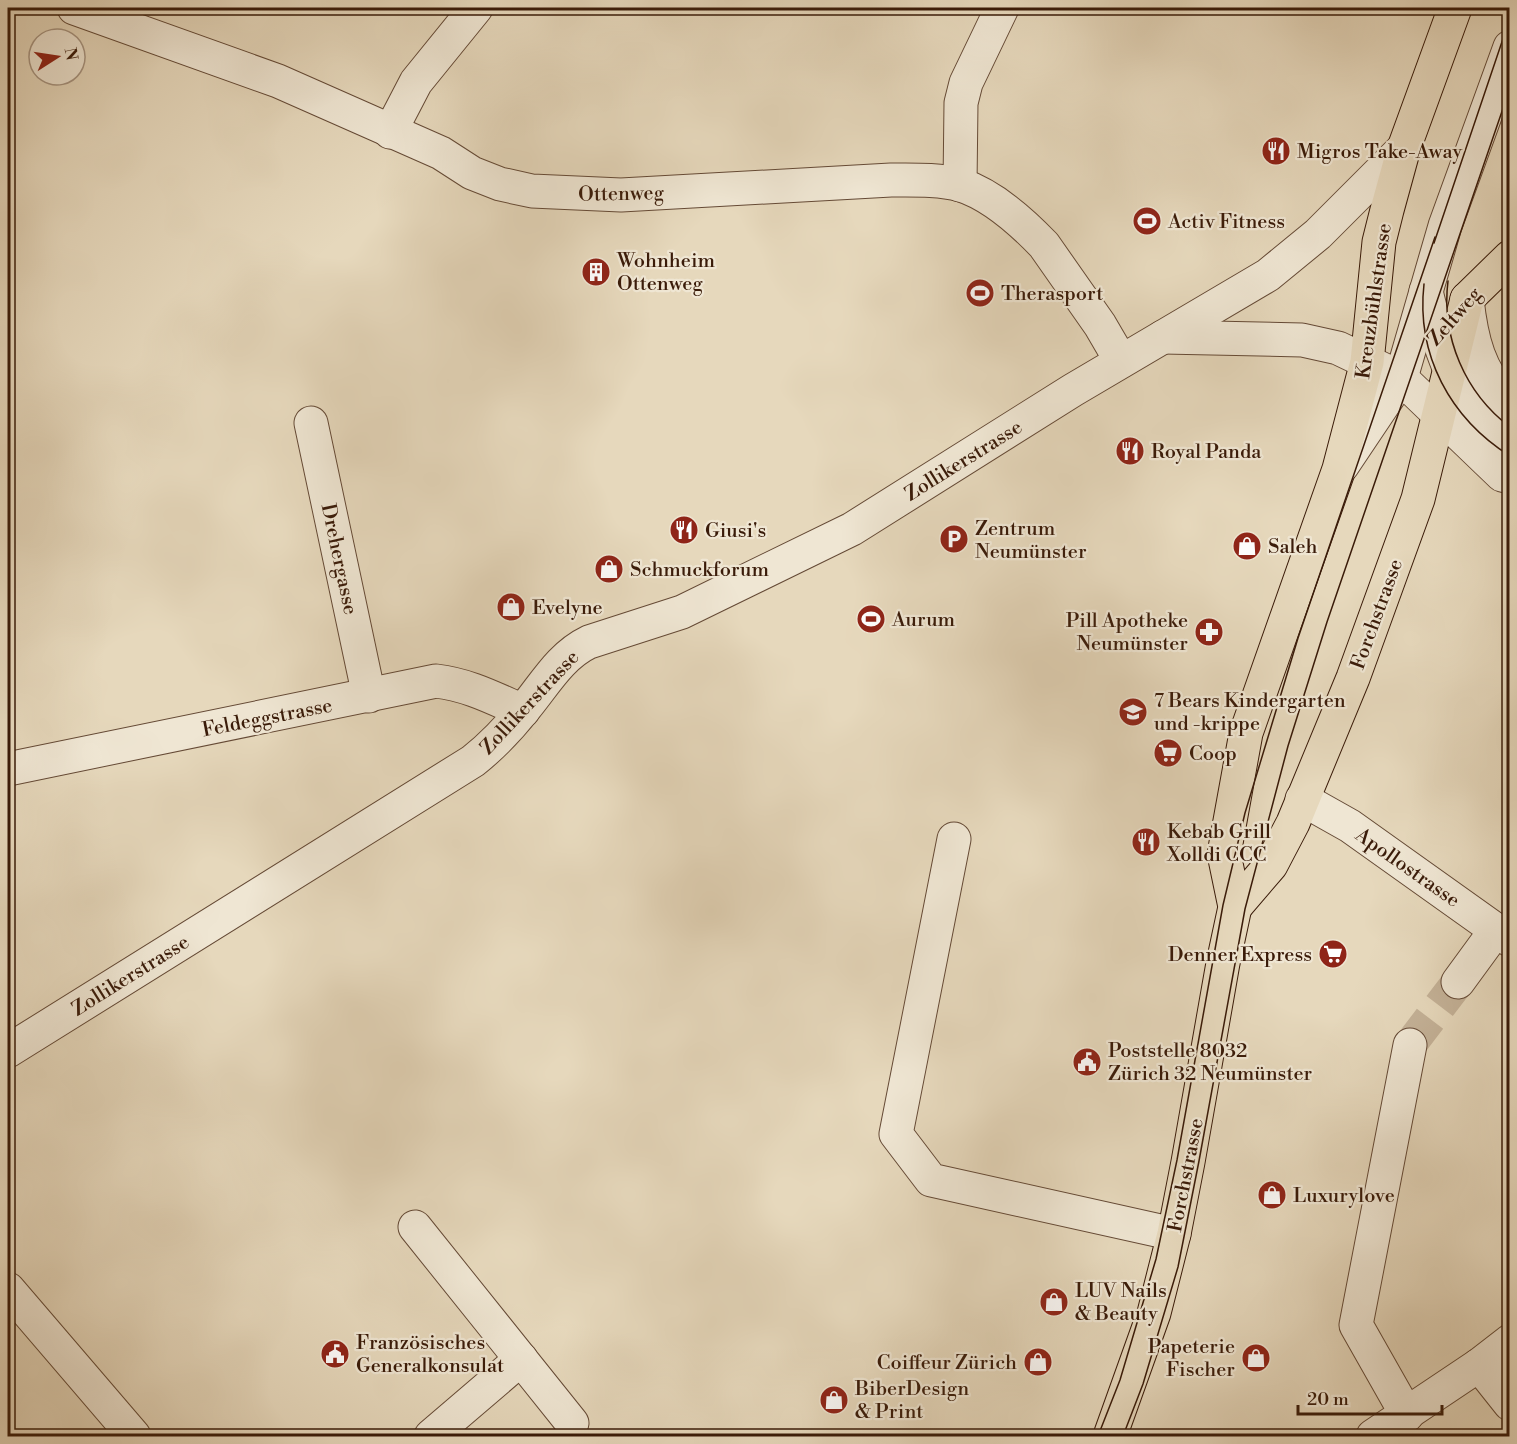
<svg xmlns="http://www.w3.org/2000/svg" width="1517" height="1444" font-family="'Libre Bodoni',serif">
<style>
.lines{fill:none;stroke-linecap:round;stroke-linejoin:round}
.minor-tunnel{stroke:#c4b298;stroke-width:33;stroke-dasharray:33 16;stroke-linecap:butt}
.minor-casing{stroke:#654a36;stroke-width:35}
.major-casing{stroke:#3a1b09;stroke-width:35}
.minor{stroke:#efe6d3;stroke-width:33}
.major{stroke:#e6d8bc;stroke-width:33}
.tram{stroke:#3a1b09;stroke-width:1.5}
.labels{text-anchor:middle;stroke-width:4.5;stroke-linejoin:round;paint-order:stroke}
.poi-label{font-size:20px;fill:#3a1b09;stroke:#efe6d3;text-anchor:start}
.street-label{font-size:20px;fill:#3a1b09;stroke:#efe6d3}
</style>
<rect width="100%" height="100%" fill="#e6d8bc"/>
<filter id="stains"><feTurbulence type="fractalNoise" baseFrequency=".00333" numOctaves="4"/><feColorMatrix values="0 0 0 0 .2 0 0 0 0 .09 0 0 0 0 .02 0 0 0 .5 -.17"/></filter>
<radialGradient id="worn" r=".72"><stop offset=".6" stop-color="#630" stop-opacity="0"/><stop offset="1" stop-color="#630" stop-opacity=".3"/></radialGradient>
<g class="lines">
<!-- minor-tunnel -->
<path class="minor-tunnel" d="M 1410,1045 L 1458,982"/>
<!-- minor casing -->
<g class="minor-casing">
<g id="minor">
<path d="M 74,8 L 278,81 L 441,153 L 472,173 L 500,184 L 532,191 L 621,195 L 891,180 C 913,180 939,179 961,185 C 992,195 1022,222 1044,245 L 1100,325 L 1121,361"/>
<path d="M 390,132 L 416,82 L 476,8"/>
<path d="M 960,185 L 961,103 L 966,83 L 1002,8"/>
<path d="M 1426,291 C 1435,329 1446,372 1469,405 C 1479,420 1495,432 1510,443"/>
<path d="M 1467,299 C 1471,338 1479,374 1510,403"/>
<path d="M 1163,337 L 1302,340 L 1338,348 L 1401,378 L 1502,475 L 1510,477"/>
<path d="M 311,423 L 369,696"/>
<path d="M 1342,466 L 1401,378 L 1445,226 L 1510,47"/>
<path d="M 8,769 L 436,681 C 469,685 493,698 523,711"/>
<path d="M 1302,799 L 1350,826 L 1510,940"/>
<path d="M 954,839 L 896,1134 L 931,1180 L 1174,1234"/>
<path d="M 1458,982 L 1496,930"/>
<path d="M 8,1051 L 473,761 C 492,746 510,727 525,708 C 545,684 560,656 589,642 L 682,612 L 852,529 L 1073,390 L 1268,275 L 1318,234 L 1404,148"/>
<path d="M 415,1227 L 572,1423"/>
<path d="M 8,1289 L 134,1436"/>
<path d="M 1479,1365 L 1510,1404"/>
<path d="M 1407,1415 L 1356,1325 L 1410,1045"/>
<path d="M 431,1436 L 521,1359"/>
<path d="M 1373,1436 L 1479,1365 L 1510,1341"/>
</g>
</g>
<!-- major casing -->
<g class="major-casing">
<g id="major">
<path d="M 1235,907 L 1271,865 L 1293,823 L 1353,678 L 1418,499 L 1467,299 L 1510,257"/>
<path d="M 1110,1436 L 1154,1313 L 1174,1234 L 1188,1162 L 1223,963 L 1235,907 L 1224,854 L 1246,733 L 1339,469 L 1367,362 L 1379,242 L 1387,210 L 1404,148 L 1455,8"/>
</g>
</g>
<!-- minor -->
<use href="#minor" class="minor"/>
<!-- major -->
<use href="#major" class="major"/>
<!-- tram -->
<g class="tram">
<path d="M 1434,243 L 1510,18"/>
<path d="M 1448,281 C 1441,337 1465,393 1510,427"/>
<path d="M 1424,284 C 1416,355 1450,418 1510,456"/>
<path d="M 1098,1436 L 1120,1380 L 1156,1259 L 1177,1160 L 1223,905 L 1245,813 L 1298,638 L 1435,237"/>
<path d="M 1123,1436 L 1143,1384 L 1178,1267 L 1199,1161 L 1245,909 L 1288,746 L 1327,622 L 1510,88"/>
</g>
</g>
<!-- icons -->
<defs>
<g id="restaurant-disc" transform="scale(1.5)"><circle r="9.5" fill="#8f2418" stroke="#efe6d3"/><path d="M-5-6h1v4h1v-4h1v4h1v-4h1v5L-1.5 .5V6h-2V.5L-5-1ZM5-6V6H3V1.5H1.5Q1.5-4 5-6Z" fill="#fff"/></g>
<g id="stadium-disc" transform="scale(1.5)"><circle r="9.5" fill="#8f2418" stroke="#efe6d3"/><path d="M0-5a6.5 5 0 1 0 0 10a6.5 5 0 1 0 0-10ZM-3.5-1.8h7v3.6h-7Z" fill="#fff"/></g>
<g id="building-disc" transform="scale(1.5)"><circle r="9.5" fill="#8f2418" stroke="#efe6d3"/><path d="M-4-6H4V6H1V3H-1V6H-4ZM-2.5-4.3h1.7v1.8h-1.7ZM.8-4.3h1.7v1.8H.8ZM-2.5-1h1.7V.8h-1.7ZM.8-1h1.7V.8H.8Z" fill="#fff"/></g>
<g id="parking-disc" transform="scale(1.5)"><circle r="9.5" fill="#8f2418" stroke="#efe6d3"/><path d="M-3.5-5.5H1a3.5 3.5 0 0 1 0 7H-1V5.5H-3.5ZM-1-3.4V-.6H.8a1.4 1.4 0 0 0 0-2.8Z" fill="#fff"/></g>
<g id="shop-disc" transform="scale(1.5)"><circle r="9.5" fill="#8f2418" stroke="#efe6d3"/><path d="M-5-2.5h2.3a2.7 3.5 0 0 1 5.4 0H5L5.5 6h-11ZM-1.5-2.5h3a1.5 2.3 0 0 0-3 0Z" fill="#fff"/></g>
<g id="pharmacy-disc" transform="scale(1.5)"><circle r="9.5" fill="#8f2418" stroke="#efe6d3"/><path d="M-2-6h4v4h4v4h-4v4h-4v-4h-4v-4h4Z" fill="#fff"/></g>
<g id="school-disc" transform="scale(1.5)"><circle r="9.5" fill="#8f2418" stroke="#efe6d3"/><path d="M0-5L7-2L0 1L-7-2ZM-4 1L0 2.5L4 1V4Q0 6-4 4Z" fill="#fff"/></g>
<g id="supermarket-disc" transform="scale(1.5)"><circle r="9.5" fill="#8f2418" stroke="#efe6d3"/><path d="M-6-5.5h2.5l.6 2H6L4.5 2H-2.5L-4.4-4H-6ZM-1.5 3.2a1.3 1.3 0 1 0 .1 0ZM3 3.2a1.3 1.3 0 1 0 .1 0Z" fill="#fff"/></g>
<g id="civic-disc" transform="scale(1.5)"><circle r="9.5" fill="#8f2418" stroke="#efe6d3"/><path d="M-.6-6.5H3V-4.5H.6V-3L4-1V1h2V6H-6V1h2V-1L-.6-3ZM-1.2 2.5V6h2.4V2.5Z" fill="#fff"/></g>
</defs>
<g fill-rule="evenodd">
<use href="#restaurant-disc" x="1276" y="151"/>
<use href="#stadium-disc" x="1147" y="221"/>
<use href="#building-disc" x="596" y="272"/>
<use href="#stadium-disc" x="980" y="293"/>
<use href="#restaurant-disc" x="1130" y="451"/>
<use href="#restaurant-disc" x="684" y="530"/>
<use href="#parking-disc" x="954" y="539"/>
<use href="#shop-disc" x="1247" y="546"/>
<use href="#shop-disc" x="609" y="569"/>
<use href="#shop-disc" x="511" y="607"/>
<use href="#stadium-disc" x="871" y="619"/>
<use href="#pharmacy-disc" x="1209" y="632"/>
<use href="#school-disc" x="1133" y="712"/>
<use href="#supermarket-disc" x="1168" y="753"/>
<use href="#restaurant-disc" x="1146" y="842"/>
<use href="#supermarket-disc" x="1333" y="954"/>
<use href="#civic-disc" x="1087" y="1062"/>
<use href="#shop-disc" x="1272" y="1195"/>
<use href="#shop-disc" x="1054" y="1302"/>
<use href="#civic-disc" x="335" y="1354"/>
<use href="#shop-disc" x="1256" y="1358"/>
<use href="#shop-disc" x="1038" y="1362"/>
<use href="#shop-disc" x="834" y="1400"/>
</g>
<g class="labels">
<!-- poi labels -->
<g class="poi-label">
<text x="1297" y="158">Migros Take-Away</text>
<text x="1168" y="228">Activ Fitness</text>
<text x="617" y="267">Wohnheim<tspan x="617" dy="23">Ottenweg</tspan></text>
<text x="1001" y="300">Therasport</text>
<text x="1151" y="458">Royal Panda</text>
<text x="975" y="535">Zentrum<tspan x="975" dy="23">Neumünster</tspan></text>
<text x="705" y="537">Giusi's</text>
<text x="1268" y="553">Saleh</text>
<text x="630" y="576">Schmuckforum</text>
<text x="532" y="614">Evelyne</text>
<text x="892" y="626">Aurum</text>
<text x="1188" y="627" text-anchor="end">Pill Apotheke<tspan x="1188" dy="23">Neumünster</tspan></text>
<text x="1154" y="707">7 Bears Kindergarten<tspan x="1154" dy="23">und -krippe</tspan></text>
<text x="1189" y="760">Coop</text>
<text x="1167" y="838">Kebab Grill<tspan x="1167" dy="23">Xolldi CCC</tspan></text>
<text x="1312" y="961" text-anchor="end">Denner Express</text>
<text x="1108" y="1057">Poststelle 8032<tspan x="1108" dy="23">Zürich 32 Neumünster</tspan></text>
<text x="1293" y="1202">Luxurylove</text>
<text x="1075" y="1297">LUV Nails<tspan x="1075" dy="23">&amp; Beauty</tspan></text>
<text x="356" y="1349">Französisches<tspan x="356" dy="23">Generalkonsulat</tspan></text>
<text x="1235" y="1353" text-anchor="end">Papeterie<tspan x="1235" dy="23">Fischer</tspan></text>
<text x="1017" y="1369" text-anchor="end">Coiffeur Zürich</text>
<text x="855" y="1395">BiberDesign<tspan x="855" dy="23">&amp; Print</tspan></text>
</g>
<!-- street labels -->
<g class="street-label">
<text transform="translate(621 193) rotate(-1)" y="7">Ottenweg</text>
<text transform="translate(1373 301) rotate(-82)" y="7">Kreuzbühlstrasse</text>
<text transform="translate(1454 316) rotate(-49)" y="7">Zeltweg</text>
<text transform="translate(963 460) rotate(-32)" y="7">Zollikerstrasse</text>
<text transform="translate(340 559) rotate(78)" y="7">Drehergasse</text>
<text transform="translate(1376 614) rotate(-70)" y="7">Forchstrasse</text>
<text transform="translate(529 702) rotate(-47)" y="7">Zollikerstrasse</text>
<text transform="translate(267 717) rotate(-11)" y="7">Feldeggstrasse</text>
<text transform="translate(1408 867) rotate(35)" y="7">Apollostrasse</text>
<text transform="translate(130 975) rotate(-32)" y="7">Zollikerstrasse</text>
<text transform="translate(1185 1175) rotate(-79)" y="7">Forchstrasse</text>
</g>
</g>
<!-- margin -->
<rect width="1517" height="1444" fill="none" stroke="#e6d8bc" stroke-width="30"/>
<rect x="9" y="9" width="1499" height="1426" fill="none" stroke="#3a1b09" stroke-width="3"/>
<rect x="15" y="15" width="1487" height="1414" fill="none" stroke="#3a1b09" stroke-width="1.5"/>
<!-- north arrow -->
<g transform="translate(57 57) rotate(78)"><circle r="28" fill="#efe6d3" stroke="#a79582" stroke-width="1.5"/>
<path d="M0-4.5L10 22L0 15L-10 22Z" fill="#8f2418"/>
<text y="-9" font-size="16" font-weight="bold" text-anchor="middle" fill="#3a1b09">N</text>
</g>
<!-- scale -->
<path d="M1298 1405v9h144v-9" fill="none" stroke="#3a1b09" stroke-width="3"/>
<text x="1307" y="1405" font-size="18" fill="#3a1b09" stroke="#efe6d3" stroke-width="4.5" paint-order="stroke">20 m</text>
<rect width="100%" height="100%" filter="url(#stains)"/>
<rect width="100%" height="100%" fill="url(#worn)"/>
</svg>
